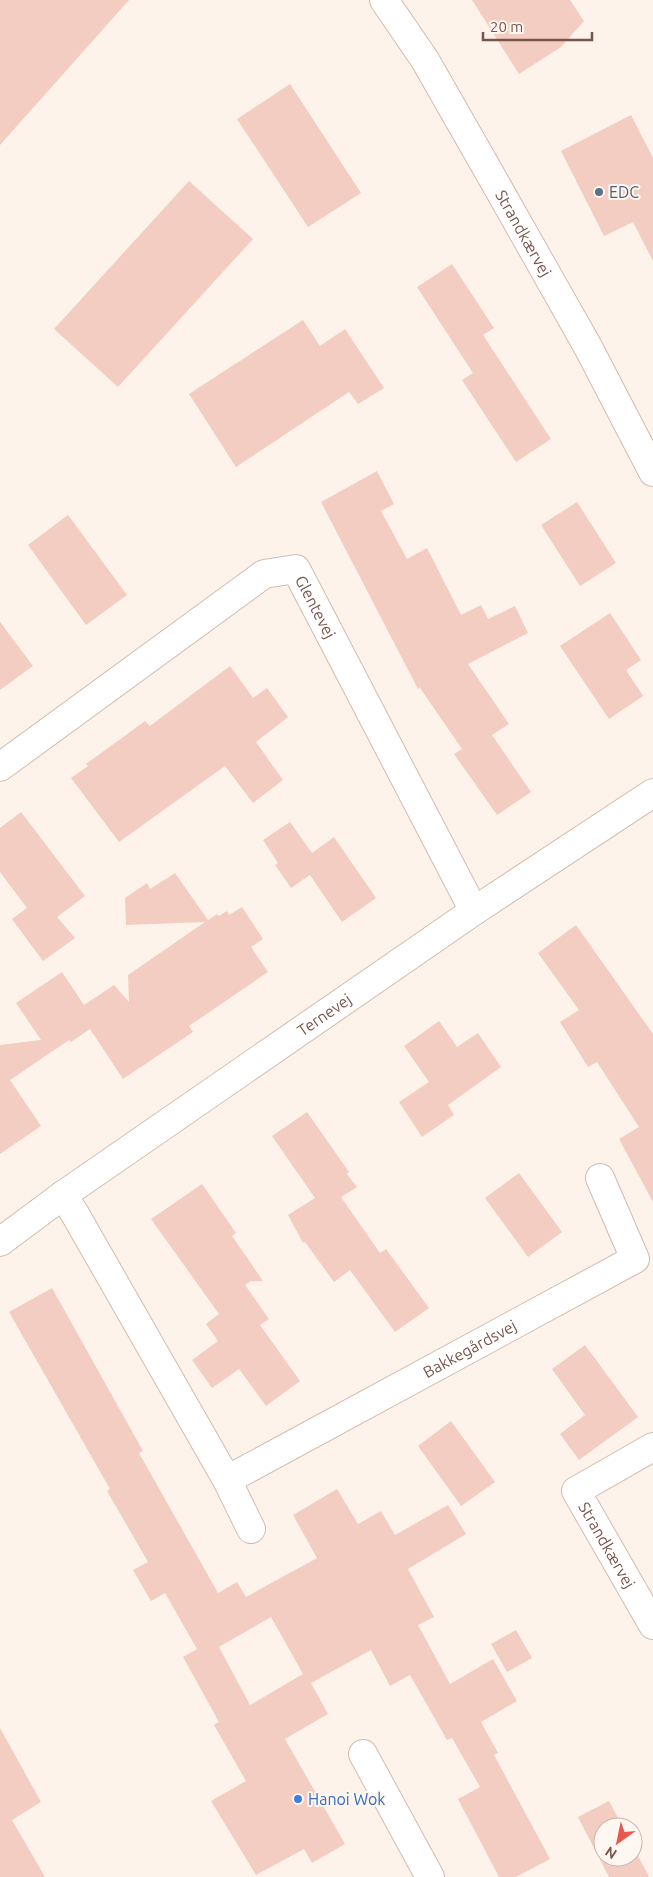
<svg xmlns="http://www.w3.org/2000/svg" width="653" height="1877" font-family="Ubuntu,sans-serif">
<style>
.building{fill:#f3cdc1;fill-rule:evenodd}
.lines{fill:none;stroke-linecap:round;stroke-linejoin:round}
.minor-casing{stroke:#d3bbb1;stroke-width:30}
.secondary-casing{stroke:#d6baae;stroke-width:30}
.minor{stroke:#fff;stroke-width:28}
.secondary{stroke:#fff;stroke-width:28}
.service-dot{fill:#5c6f8a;stroke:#fff7f1;stroke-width:2}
.shop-dot{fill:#3f7fe0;stroke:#fff7f1;stroke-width:2}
.labels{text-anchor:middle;stroke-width:4;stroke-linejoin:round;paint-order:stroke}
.service-label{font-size:16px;fill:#4e5e75;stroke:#fff7f1;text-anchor:start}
.street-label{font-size:16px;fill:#79554c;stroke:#fff7f1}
.shop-label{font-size:16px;fill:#366cbe;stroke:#fff7f1;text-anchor:start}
</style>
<rect width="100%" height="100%" fill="#fdf3ea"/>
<!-- building -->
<g class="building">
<path d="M 0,0 L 129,0 L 0,145 Z"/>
<path d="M 472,0 L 570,0 L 584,21 L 561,47 L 519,74 Z"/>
<path d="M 290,84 L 361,193 L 308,227 L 237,119 Z"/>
<path d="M 631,115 L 653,158 L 653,261 L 633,222 L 604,236 L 561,151 Z"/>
<path d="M 189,181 L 253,239 L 118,387 L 54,329 Z"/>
<path d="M 452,264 L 494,328 L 483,335 L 551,439 L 516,462 L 462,380 L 473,373 L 417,287 Z"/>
<path d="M 303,320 L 320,346 L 345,329 L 384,388 L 358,404 L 349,392 L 236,467 L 189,394 Z"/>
<path d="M 377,471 L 394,504 L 381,511 L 407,559 L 427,548 L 461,615 L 481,605 L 488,619 L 515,606 L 528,633 L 468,664 L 509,724 L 492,735 L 531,792 L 497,815 L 454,754 L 462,749 L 420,688 L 418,689 L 321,502 Z"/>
<path d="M 577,502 L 616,563 L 580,586 L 541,525 Z"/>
<path d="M 68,515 L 127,595 L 86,625 L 28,545 Z"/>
<path d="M 610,613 L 641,660 L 626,670 L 643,696 L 609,719 L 560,646 Z"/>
<path d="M 0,622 L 33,666 L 0,690 Z"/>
<path d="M 230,666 L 253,698 L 267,688 L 288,717 L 256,742 L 283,780 L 253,803 L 225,766 L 119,842 L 71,778 L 88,766 L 86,764 L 145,721 L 150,726 Z"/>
<path d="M 21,812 L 85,896 L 57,917 L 75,938 L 43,961 L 12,919 L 27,908 L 0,872 L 0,828 Z"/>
<path d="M 290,822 L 312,853 L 334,837 L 376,898 L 342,922 L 310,875 L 291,888 L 275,865 L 278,863 L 263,840 Z"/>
<path d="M 175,873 L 208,920 L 217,914 L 219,916 L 227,911 L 229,915 L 242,907 L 263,939 L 251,947 L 268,972 L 189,1026 L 193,1032 L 123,1079 L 90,1029 L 71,1042 L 69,1040 L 10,1080 L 41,1126 L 0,1154 L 0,1045 L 41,1040 L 16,1003 L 62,972 L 84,1005 L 114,985 L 129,1002 L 128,975 L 205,922 L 126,925 L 125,898 L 147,883 L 150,889 Z"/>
<path d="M 576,925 L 653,1034 L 653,1202 L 619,1139 L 639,1127 L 597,1062 L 588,1067 L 560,1022 L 579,1010 L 538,953 Z"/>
<path d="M 439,1021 L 457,1047 L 478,1033 L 501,1067 L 448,1105 L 454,1115 L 422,1137 L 399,1102 L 429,1082 L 404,1046 Z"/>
<path d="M 307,1112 L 349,1172 L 347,1174 L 357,1187 L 341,1197 L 380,1253 L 386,1249 L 429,1308 L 395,1332 L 350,1270 L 334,1282 L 305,1242 L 303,1243 L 288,1215 L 315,1198 L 272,1136 Z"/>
<path d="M 519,1173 L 562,1232 L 528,1257 L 485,1198 Z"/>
<path d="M 202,1184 L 236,1233 L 232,1236 L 263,1281 L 251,1281 L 245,1285 L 269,1319 L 260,1325 L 300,1381 L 266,1406 L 239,1369 L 212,1388 L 192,1360 L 218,1341 L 206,1324 L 219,1314 L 151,1219 Z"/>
<path d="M 52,1288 L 143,1451 L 139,1453 L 218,1593 L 237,1582 L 246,1597 L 317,1558 L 293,1515 L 337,1489 L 358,1524 L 381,1511 L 395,1535 L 448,1505 L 466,1534 L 408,1569 L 434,1617 L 418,1625 L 450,1684 L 493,1659 L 517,1701 L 481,1722 L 498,1753 L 494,1755 L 550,1859 L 516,1877 L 499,1877 L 458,1799 L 480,1787 L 452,1738 L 447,1740 L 410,1675 L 390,1686 L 371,1650 L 311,1683 L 328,1714 L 285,1739 L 345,1844 L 312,1863 L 304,1849 L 256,1875 L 211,1801 L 246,1781 L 214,1725 L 219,1722 L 183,1657 L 197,1649 L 165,1593 L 151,1601 L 133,1570 L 148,1562 L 107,1491 L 110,1489 L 9,1312 ZM 271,1617 L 303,1674 L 250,1705 L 219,1647 Z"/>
<path d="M 585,1345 L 638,1417 L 579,1460 L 560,1434 L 585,1415 L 552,1369 Z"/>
<path d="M 451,1421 L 495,1482 L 461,1506 L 418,1446 Z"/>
<path d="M 516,1630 L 532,1658 L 507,1672 L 491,1644 Z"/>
<path d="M 0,1728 L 41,1802 L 12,1820 L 45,1877 L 0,1877 Z"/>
<path d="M 609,1801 L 623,1827 L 603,1827 L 603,1857 L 633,1857 L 633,1846 L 649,1877 L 609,1877 L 578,1817 Z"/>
</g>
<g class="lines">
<!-- minor casing -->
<g class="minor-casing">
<g id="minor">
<path id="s1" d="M 0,767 L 264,574 L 296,569 L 474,911"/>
<path d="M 63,1195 L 75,1214 L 227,1480 L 251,1529"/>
<path id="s2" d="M 0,1242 L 63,1195 L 474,911 L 653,793"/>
<path id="s3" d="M 653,1447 L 576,1491 L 653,1625"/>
<path id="s4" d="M 227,1480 L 635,1259 L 600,1178"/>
<path d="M 363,1754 L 430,1877"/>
</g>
</g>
<!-- secondary casing -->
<g class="secondary-casing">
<g id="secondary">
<path id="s5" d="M 384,0 L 425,60 L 489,172 L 588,347 L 653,472"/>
</g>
</g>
<!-- minor -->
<use href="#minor" class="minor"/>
<!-- secondary -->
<use href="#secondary" class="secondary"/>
</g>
<!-- markers -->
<circle class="service-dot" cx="599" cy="192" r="5"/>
<circle class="shop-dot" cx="298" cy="1799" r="5"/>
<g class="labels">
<!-- service labels -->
<g class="service-label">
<text x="609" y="198">EDC</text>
</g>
<!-- street labels -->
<g class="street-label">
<text dy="6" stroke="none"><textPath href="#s5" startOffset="272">Strandkærvej</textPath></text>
<text dy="6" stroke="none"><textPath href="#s1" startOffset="402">Glentevej</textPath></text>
<text dy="6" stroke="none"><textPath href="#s2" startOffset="396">Ternevej</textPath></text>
<text dy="6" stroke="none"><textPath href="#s4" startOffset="276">Bakkegårdsvej</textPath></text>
<text dy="6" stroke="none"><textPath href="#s3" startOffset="151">Strandkærvej</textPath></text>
</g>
<!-- shop labels -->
<g class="shop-label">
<text x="308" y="1805">Hanoi Wok</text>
</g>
</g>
<!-- north arrow -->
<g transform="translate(618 1842) rotate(213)"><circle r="24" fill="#fff7f1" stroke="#c9b6af"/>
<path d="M0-4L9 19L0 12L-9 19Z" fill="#e7594e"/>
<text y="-8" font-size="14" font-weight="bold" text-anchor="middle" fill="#79554c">N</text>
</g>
<!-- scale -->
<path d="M483 32v8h109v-8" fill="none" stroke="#79554c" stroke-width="2.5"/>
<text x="490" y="32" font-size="15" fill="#79554c" stroke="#fff7f1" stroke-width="4" paint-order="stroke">20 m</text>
</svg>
